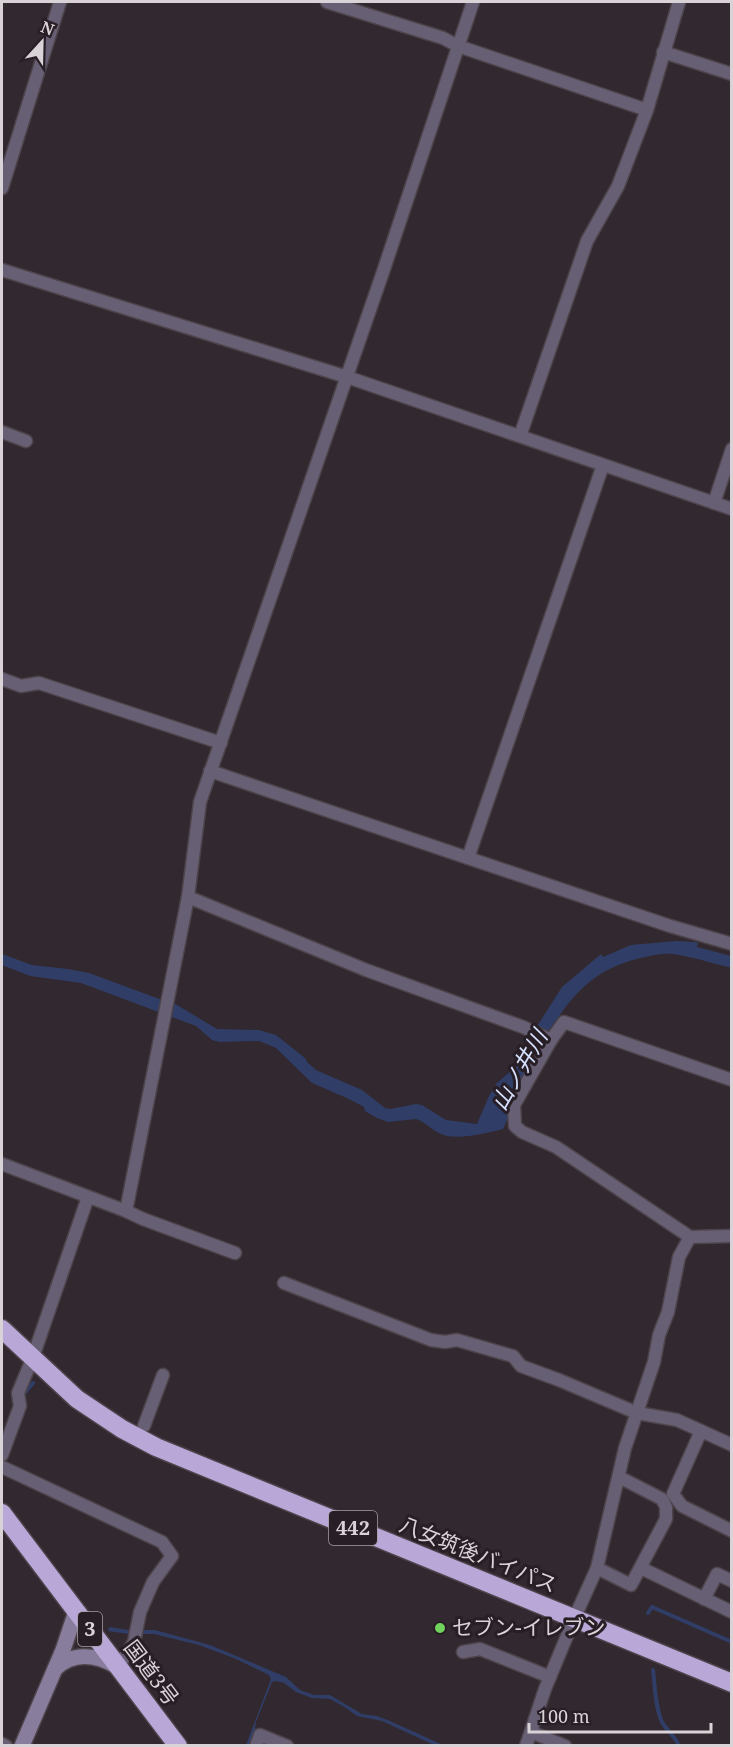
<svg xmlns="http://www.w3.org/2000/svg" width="733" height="1747" font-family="'Noto Serif','Noto Sans JP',serif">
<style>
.water{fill:#303e67}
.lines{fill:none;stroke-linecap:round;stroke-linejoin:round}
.stream{stroke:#303e67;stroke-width:4}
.street-casing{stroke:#4d434a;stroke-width:15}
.secondary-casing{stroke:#4d434a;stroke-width:18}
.highway-casing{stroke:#4d434a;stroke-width:21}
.street{stroke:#676074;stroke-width:12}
.secondary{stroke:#887d9c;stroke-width:15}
.highway{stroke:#b9a7d8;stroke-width:18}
.poi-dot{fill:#71d35e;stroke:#281e25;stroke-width:2}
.labels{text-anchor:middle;stroke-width:6;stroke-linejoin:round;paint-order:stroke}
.shield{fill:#281e25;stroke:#a49da2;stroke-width:1.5}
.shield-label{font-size:20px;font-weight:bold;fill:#d9d3d8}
.street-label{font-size:21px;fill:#d9d3d8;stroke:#281e25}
.poi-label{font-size:21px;fill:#d9d3d8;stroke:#281e25;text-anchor:start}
.water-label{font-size:22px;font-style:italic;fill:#d7e2ff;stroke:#281e25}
</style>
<rect width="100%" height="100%" fill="#32282f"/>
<!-- water -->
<g class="water">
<path d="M 676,941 L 695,942 L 698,943 L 697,947 L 731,956 L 732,968 C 712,963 693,957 673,954 C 664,953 654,955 645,957 C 602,966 579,986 555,1022 C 546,1034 532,1052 532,1067 L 503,1129 C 486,1133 457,1141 441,1134 C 432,1130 425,1122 416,1119 L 388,1122 L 377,1118 L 365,1111 L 364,1107 L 349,1099 L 312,1083 L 276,1048 L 259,1041 L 220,1042 L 212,1040 L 196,1026 L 81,983 L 30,976 L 2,965 L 2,954 L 32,965 L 68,969 L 89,973 L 162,1000 L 172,1002 L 217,1029 L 259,1030 L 276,1035 L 305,1058 L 307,1062 L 316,1070 L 362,1090 L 385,1108 L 390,1109 L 416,1104 L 422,1105 L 446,1120 L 477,1124 L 489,1096 L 497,1083 L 520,1063 L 522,1050 L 562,987 L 601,954 L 603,957 L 631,945 Z"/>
<path d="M 109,1627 L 129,1630 L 155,1630 L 210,1645 L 286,1677 L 300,1690 L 314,1695 L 330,1695 L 362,1714 L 377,1716 L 390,1721 L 443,1745 L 434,1745 L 382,1721 L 357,1716 L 346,1708 L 330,1699 L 312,1698 L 296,1692 L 284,1683 L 276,1681 L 272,1682 L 256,1722 L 255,1728 L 256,1729 L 250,1745 L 246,1745 L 271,1679 L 269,1675 L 236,1659 L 199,1645 L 154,1634 L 129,1634 L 108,1631 Z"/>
</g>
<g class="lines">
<!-- stream -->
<g class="stream">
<path d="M 22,1396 L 33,1383"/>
<path d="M 648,1613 L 652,1607 L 732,1642"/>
<path d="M 653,1670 C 655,1686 655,1707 662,1722 C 667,1731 675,1736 679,1746"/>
</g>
<!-- street casing -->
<g class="street-casing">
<g id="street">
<path d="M 327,2 L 443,38 L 458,46 L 647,110"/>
<path d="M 663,52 L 732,74"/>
<path d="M 2,188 L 60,2"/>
<path d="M 2,270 L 347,377 L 732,509"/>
<path d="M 2,432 L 26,441"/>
<path d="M 520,436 L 587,241 L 618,186 L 647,110 L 679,2"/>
<path d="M 714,503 L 732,449"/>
<path d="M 2,679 L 21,686 L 39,683 L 221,743"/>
<path d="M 210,771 L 670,926 L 732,944"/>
<path d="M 468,858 L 603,465"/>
<path d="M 188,897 L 366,970 L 523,1027 L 551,1040"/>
<path d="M 732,1080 L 564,1022 L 551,1040 L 514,1105 L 515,1126 L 522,1132 L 556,1147 L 690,1237 L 732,1236"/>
<path d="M 2,1164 L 126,1211 L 143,1219 L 235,1253"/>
<path d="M 126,1211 L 188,897 L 200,802 L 384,269 L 473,2"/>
<path d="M 284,1283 L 431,1340 L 445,1342 L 457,1340 L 509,1355 L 513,1356 L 521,1366 L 559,1380 L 637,1413 L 677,1420 L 732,1445"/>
<path d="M 144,1426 L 163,1375"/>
<path d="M 701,1431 L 673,1494 L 682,1506 L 732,1531"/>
<path d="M 2,1455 L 20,1406 L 18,1393 L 33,1357 L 88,1197"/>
<path d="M 2,1467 L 162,1542 L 172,1556 L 153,1582 L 140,1612 L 134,1642 L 118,1667"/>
<path d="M 597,1568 L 631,1585 L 666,1519 L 666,1507 L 662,1499 L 619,1477"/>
<path d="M 641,1568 L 732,1612"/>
<path d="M 704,1599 L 717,1574 L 732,1581"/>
<path d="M 463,1652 L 480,1649 L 550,1677"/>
<path d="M 531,1732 L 565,1746"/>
<path d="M 2,1744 L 6,1746"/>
<path d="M 256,1746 L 260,1735 L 287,1746"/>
<path d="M 526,1746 L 545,1689 L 574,1619 L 597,1568 L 625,1448 L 654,1362 L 659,1335 L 668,1312 L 679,1257 L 690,1237"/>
</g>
</g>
<!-- secondary casing -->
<g class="secondary-casing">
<g id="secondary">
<path d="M 55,1669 C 73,1651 97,1655 118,1667"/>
<path d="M 22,1746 L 63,1650 L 76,1611"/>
</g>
</g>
<!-- highway casing -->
<g class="highway-casing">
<g id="highway">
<path d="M 2,1329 L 77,1399 L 122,1429 L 156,1447 L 732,1683"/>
<path d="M 2,1513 L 178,1746"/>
</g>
</g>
<!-- street -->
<use href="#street" class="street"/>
<!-- secondary -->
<use href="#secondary" class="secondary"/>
<!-- highway -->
<use href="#highway" class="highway"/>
</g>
<!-- markers -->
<circle class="poi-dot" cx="440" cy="1628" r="6"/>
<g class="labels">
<!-- shield labels -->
<g class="shield">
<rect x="329" y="1511" width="48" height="34" rx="4.5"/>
<rect x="78" y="1612" width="24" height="34" rx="4.5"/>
</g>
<g class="shield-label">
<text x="353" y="1535">442</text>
<text x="90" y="1636">3</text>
</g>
<!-- street labels -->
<g class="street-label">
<text transform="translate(478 1555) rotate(22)" y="7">八女筑後バイパス</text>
<text transform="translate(151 1673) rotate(53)" y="7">国道3号</text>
</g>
<!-- poi labels -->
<g class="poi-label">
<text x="452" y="1635">セブン-イレブン</text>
</g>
<!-- water labels -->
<g class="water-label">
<text transform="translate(519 1070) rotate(-60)" y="8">山ノ井川</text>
</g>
</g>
<!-- border -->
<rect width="733" height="1747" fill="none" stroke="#d9d3d8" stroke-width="6"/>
<!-- north arrow -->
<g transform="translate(42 42) rotate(22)" stroke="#281e25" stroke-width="4.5" paint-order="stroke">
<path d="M0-4.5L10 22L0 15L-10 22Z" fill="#d9d3d8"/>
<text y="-9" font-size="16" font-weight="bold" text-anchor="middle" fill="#d9d3d8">N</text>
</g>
<!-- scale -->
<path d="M529 1723v9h182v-9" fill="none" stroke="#d9d3d8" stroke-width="3"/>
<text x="538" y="1723" font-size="18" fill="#d9d3d8" stroke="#281e25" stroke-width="4.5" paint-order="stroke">100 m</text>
</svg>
